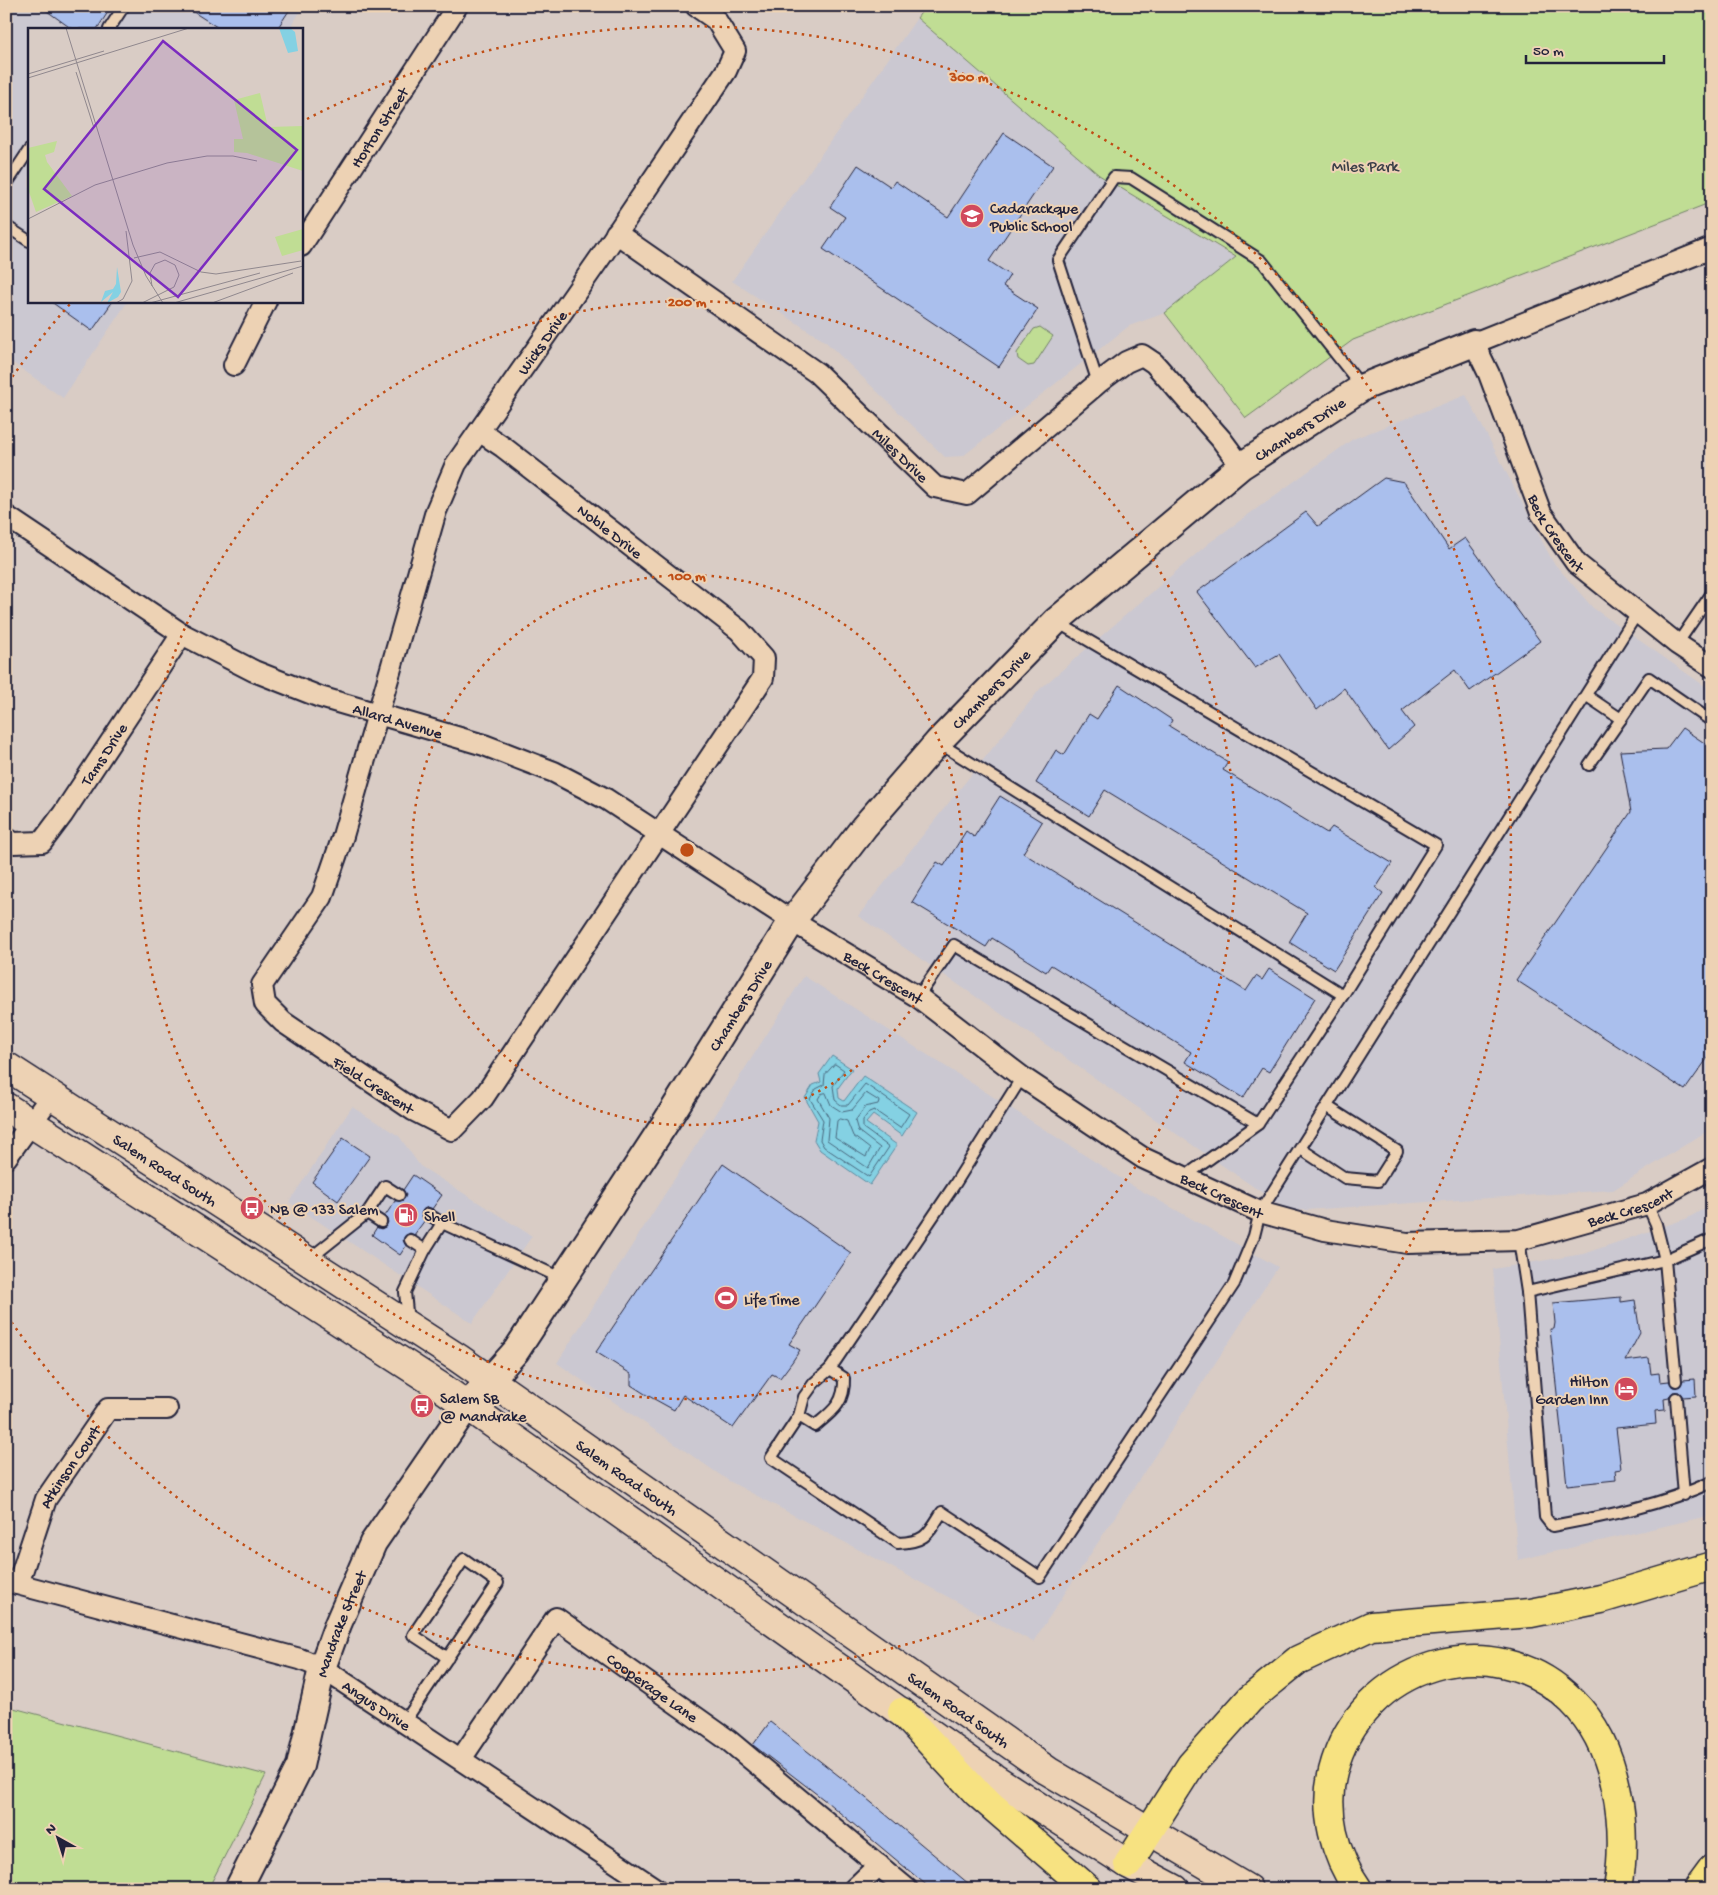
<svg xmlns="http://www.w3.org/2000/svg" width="1718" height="1895" font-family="'Gochi Hand',sans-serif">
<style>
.built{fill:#cbc8d1}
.green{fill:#c0dd94;stroke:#718068}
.water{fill:#84d1e3;stroke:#5d8ba0}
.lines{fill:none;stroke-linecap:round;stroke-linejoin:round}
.shore{stroke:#49687e;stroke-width:1}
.building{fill:#aabfed;stroke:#22223b}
.service-casing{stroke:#22223b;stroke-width:14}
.minor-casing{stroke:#22223b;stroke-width:24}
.tertiary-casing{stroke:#22223b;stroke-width:30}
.secondary-casing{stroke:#22223b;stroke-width:31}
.motorway-casing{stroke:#22223b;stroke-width:31}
.service{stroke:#edd2b4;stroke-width:10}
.minor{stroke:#edd2b4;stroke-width:20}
.tertiary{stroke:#edd2b4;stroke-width:26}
.secondary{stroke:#edd2b4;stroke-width:28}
.motorway{stroke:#f7e281;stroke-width:28}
.ring{fill:none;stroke:#c04e15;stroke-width:2.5;stroke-dasharray:2.5 5}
.labels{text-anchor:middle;stroke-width:4;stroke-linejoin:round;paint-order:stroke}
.street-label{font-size:16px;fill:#22223b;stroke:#edd2b4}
.park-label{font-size:16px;fill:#3a3e48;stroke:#edd2b4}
.poi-label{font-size:16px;fill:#22223b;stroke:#edd2b4;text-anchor:start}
.inset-road{fill:none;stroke:#90888e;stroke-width:1}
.view{fill:#7b2cbf;fill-opacity:0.15;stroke:#7b2cbf;stroke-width:2.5}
.inset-edge{fill:none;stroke:#22223b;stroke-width:2.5}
.centre{fill:#c04e15;stroke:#edd2b4;stroke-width:2.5}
.ring-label{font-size:15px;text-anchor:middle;font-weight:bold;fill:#c04e15;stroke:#edd2b4;stroke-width:4;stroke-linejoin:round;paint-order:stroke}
</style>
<rect width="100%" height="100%" fill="#d9ccc5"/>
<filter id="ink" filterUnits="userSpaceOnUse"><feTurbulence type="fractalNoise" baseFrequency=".02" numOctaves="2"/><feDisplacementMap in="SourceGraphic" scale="10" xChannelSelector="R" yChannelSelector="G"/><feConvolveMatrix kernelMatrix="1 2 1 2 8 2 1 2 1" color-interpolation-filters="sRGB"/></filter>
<g filter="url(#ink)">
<!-- built -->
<g class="built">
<path d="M 6,6 L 304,6 L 289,29 L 29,29 L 29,301 L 128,301 L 63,398 L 6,358 Z"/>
<path d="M 917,18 L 1099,175 L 1236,258 L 1165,313 L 1129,326 L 963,456 L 945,457 L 826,342 L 732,281 Z"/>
<path d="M 1466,395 L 1553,562 L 1593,608 L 1712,691 L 1712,1128 L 1613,1190 L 1289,1211 L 858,916 L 1040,689 L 1209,543 L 1353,439 Z"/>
<path d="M 804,976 L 1133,1186 L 1278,1267 L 1033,1642 L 729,1481 L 557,1363 Z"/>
<path d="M 352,1107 L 399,1136 L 420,1166 L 532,1236 L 472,1323 L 289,1202 Z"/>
<path d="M 1712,1204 L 1712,1515 L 1518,1560 L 1493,1269 L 1583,1254 L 1688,1218 Z"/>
</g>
<!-- green -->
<g class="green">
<path d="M 926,6 L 1712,6 L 1712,202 L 1353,340 L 1246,418 L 1165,313 L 1236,257 L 1099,175 L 917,18 Z"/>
<path d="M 1040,327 L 1053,336 L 1034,365 L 1028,366 L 1018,359 L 1017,353 L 1034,329 Z"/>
<path d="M 6,1706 L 266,1775 L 208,1889 L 6,1889 Z"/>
</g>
<!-- water -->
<path class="water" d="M 832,1056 L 852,1069 L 838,1088 L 839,1098 L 844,1101 L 863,1076 L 917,1112 L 902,1136 L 873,1115 L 866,1123 L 897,1145 L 870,1185 L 820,1150 L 814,1140 L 818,1121 L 805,1098 L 813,1085 L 821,1082 L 819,1074 Z"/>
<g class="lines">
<!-- shore -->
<g class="shore">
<path d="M 835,1064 L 844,1070 L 833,1086 L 835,1100 L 841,1105 L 848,1105 L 865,1084 L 909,1114 L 900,1128 L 874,1110 L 869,1112 L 863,1120 L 863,1128 L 889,1147 L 869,1177 L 824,1147 L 820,1140 L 823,1120 L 810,1099 L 816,1089 L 824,1085 L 825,1075 Z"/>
<path d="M 826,1093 L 831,1105 L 842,1112 L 852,1110 L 866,1093 L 879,1101 L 878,1104 L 865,1107 L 855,1121 L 858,1131 L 880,1148 L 868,1168 L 827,1140 L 829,1118 L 818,1099 L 821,1094 Z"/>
<path d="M 840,1119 L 847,1121 L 853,1136 L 870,1149 L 866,1157 L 835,1138 L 837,1121 Z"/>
</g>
</g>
<!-- building -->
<g class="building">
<path d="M 40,6 L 112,6 L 97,29 L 72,29 Z"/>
<path d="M 184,6 L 292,6 L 277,29 L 220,29 Z"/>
<path d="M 1004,133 L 1053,166 L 989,261 L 1010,275 L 1003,286 L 1038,309 L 999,367 L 823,249 L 845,217 L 830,207 L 858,165 L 891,187 L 895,181 L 948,217 Z"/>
<path d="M 50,301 L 113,301 L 92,331 Z"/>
<path d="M 1384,478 L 1404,482 L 1449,549 L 1465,538 L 1540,641 L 1470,691 L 1455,670 L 1402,711 L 1414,727 L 1388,750 L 1344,688 L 1317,710 L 1279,654 L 1255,668 L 1197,592 L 1306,512 L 1318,526 Z"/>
<path d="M 1119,685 L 1172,720 L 1169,726 L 1228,762 L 1223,770 L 1327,833 L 1332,827 L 1392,863 L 1376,888 L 1383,893 L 1334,970 L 1289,942 L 1307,913 L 1105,790 L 1089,816 L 1036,783 L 1056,750 L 1064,755 L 1089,714 L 1097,719 Z"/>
<path d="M 1682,728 L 1712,748 L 1712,1052 L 1685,1090 L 1516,980 L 1631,812 L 1620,751 L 1666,749 Z"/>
<path d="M 1000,796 L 1042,822 L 1023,853 L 1246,991 L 1256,976 L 1262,980 L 1269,969 L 1315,998 L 1269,1072 L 1262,1068 L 1243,1098 L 1185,1062 L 1191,1052 L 1051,965 L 1046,972 L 992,938 L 986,947 L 912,902 L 937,862 L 944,866 L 966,831 L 974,837 Z"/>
<path d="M 343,1138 L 370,1156 L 338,1201 L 312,1182 Z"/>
<path d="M 723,1164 L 851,1253 L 789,1344 L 800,1350 L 792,1362 L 780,1378 L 772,1374 L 733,1428 L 683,1395 L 674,1410 L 645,1394 L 631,1385 L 631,1374 L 596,1352 Z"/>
<path d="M 413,1175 L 442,1195 L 432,1209 L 428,1207 L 423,1210 L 421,1214 L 425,1220 L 414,1235 L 410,1233 L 405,1236 L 403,1240 L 406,1246 L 400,1255 L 372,1235 L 377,1227 L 381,1229 L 386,1226 L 388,1222 L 385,1216 L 395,1201 L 404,1199 L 406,1195 L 403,1190 Z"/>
<path d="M 1621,1297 L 1621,1302 L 1635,1300 L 1640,1333 L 1625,1361 L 1649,1358 L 1651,1374 L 1659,1373 L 1660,1382 L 1669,1381 L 1674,1387 L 1680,1386 L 1683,1380 L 1695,1379 L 1696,1396 L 1683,1397 L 1679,1392 L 1673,1392 L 1669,1398 L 1664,1399 L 1665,1410 L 1655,1411 L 1656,1424 L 1616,1428 L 1621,1469 L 1615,1470 L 1616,1480 L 1567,1485 L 1550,1329 L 1554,1329 L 1555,1323 L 1553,1303 Z"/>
<path d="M 770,1722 L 848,1783 L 975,1889 L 931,1889 L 827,1802 L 753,1745 Z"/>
</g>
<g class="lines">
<!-- service casing -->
<g class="service-casing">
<g id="service">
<path d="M 109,29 L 124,6"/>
<path d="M 6,185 L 29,150"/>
<path d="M 6,226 L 29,241"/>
<path d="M 1098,383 L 1058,260 L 1114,177 L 1131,178 L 1262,261 L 1362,387"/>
<path d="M 1677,644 L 1712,593"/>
<path d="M 1587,696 L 1621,719 L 1649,678 L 1710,720"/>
<path d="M 939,743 L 1343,995"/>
<path d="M 1589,765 L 1621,719"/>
<path d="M 918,997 L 954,945 L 1258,1124 L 1343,995 L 1436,845 L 1057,622"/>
<path d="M 1022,1077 L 955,1184 L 830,1369 L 814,1383 L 804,1397 L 799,1416 L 771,1458 L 898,1543 C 926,1542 928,1534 942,1512 L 1040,1577 L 1234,1284 L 1254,1236 L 1260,1212 L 1638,612"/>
<path d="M 1301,1149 L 1345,1178 L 1378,1181 L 1397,1151 L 1328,1107"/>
<path d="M 1184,1177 L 1258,1124"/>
<path d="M 367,1213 L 385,1186 L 399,1195"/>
<path d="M 442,1223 L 563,1279"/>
<path d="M 1519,1240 L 1527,1292 L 1665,1260 L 1656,1224 L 1647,1204"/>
<path d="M 425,1250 L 442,1223 L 428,1214"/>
<path d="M 308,1260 L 367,1213 L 381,1222"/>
<path d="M 1527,1292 L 1545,1517 L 1552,1526 C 1607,1516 1661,1505 1712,1482"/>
<path d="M 408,1322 L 405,1292 L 425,1250 L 410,1240"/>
<path d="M 1676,1381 L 1665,1260 L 1712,1239"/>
<path d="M 1676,1398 L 1684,1495"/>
<path d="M 799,1416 L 815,1426 C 833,1411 845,1403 844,1378 L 830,1369"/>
<path d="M 405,1721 L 498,1583 L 464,1559 L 413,1635 L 448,1658"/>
</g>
</g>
<!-- minor casing -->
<g class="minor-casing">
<g id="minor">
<path id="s1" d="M 616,233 L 817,373 L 935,487 L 967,494 L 1098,383 L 1126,362 L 1142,355 L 1154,363 L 1221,439 L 1241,466"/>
<path id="s2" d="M 301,246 L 457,6"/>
<path id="s3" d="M 1712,248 L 1474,343 L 1489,374 L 1541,513 L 1576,563 L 1677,644 L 1712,667"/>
<path d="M 234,365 L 266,301"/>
<path id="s4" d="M 479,431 L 503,447 L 739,630 L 764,658 L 763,678 L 483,1098 L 452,1130 L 413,1110 L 283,1022 L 265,1004 L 262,985 L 322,897 L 343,836 L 436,511 L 456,464 L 602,255 L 726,71 L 735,51 L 716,20 L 696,6"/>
<path id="s5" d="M 6,516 L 182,634 L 254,671 L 320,697 L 484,745 L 554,772 L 606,799 L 792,921 L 918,997 L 1022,1077 L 1143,1158 L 1260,1212 L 1325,1230 L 1407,1243 L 1519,1240 L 1647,1204 L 1712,1168"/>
<path id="s6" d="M 6,838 L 13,843 L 42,842 L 63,814 L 182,634"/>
<path d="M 6,1158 L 51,1096"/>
<path id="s7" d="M 6,1581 L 300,1659 L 322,1668 L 656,1889"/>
<path id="s8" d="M 18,1584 L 46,1499 L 108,1409 L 167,1409"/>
<path id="s9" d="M 461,1759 L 556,1618 L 728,1740 L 907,1889"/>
<path d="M 854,1889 L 879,1865"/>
</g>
</g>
<!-- tertiary casing -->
<g class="tertiary-casing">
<g id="tertiary">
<path id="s10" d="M 238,1889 L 300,1766 L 322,1668 L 338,1624 L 373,1543 L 467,1406 L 516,1351 L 666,1122 L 792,921 L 864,827 L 938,742 L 1056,621 L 1241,466 L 1363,387 L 1474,343"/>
</g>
</g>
<!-- secondary casing -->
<g class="secondary-casing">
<g id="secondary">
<path id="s11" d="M 6,1066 L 458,1358 L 1048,1771 L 1248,1889"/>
<path d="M 6,1107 L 441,1387 L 994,1778 L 1128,1864 L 1175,1889"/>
</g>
</g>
<!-- motorway casing -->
<g class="motorway-casing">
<g id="motorway">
<path d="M 902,1712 L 977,1793 L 1088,1889"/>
<path d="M 1128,1864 L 1191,1765 L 1250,1699 L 1298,1660 L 1371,1626 L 1531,1613 L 1601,1599 L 1712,1566"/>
<path d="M 1358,1889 C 1334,1855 1323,1811 1333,1771 C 1360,1664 1493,1622 1572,1701 C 1619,1747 1628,1828 1618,1889"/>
<path d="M 1698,1889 L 1712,1870"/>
</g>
</g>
<!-- service -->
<use href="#service" class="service"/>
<!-- minor -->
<use href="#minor" class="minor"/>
<!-- tertiary -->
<use href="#tertiary" class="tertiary"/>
<!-- secondary -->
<use href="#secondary" class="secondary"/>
<!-- motorway -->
<use href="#motorway" class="motorway"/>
</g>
</g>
<!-- distance rings -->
<g class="ring">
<circle cx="687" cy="850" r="275"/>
<circle cx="687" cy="850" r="549"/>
<path d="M8 383A824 824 0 0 1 70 304M307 119A824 824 0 1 1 8 1317"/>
</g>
<!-- icons -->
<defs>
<g id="school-disc" transform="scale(1.25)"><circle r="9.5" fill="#d1495b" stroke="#edd2b4"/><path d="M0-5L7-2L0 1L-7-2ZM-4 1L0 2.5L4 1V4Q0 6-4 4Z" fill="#fff"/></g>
<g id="bus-disc" transform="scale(1.25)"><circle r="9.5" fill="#d1495b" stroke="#edd2b4"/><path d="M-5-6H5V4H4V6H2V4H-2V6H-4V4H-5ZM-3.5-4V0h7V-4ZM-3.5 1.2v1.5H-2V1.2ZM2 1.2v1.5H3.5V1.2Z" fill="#fff"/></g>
<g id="fuel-disc" transform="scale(1.25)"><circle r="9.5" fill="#d1495b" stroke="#edd2b4"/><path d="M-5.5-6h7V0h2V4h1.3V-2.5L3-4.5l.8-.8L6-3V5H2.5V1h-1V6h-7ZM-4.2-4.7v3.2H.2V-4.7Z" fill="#fff"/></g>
<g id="stadium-disc" transform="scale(1.25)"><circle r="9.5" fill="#d1495b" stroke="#edd2b4"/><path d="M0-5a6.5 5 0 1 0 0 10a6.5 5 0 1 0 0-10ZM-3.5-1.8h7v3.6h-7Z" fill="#fff"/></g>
<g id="hotel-disc" transform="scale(1.25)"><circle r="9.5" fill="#d1495b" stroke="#edd2b4"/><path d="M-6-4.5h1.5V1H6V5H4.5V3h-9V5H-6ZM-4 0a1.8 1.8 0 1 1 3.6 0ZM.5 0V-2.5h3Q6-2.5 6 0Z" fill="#fff"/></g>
</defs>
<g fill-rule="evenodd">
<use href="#school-disc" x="972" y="216"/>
<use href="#bus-disc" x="252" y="1208"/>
<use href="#fuel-disc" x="406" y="1215"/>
<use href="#stadium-disc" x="726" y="1298"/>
<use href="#hotel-disc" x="1626" y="1389"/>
<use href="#bus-disc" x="422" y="1406"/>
</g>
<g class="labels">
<!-- street labels -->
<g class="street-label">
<text dy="6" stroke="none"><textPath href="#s2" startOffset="142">Horton Street</textPath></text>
<text dy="6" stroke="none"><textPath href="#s4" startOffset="1889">Wicks Drive</textPath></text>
<text dy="6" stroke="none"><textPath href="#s10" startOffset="1835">Chambers Drive</textPath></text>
<text dy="6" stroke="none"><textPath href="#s1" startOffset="362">Miles Drive</textPath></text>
<text dy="6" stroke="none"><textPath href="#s3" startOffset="464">Beck Crescent</textPath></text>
<text dy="6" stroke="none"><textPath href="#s4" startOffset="165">Noble Drive</textPath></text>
<text dy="6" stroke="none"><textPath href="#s10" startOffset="1430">Chambers Drive</textPath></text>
<text dy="6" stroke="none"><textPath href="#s5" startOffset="445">Allard Avenue</textPath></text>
<text dy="6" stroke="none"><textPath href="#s6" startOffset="145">Tams Drive</textPath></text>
<text dy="6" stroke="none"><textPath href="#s5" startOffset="998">Beck Crescent</textPath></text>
<text dy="6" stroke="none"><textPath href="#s10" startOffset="1025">Chambers Drive</textPath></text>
<text transform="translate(374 1084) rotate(33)" y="6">Field Crescent</text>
<text dy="6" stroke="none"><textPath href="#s11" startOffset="190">Salem Road South</textPath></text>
<text dy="6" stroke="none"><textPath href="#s5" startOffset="1402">Beck Crescent</textPath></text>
<text dy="6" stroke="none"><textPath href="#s5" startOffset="1822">Beck Crescent</textPath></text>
<text dy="6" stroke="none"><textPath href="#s8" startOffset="129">Atkinson Court</textPath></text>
<text dy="6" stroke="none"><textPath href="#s11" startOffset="745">Salem Road South</textPath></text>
<text dy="6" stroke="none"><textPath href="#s10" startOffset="286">Mandrake Street</textPath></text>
<text dy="6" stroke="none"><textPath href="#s9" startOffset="289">Cooperage Lane</textPath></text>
<text dy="6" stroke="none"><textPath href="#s7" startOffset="394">Angus Drive</textPath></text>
<text dy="6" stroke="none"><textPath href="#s11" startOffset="1150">Salem Road South</textPath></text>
</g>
<!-- park labels -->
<g class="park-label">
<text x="1365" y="171">Miles Park</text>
</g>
<!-- poi labels -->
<g class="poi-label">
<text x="990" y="213">Cadarackque<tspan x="990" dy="18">Public School</tspan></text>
<text x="270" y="1214">NB @ 133 Salem</text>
<text x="424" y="1221">Shell</text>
<text x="744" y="1304">Life Time</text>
<text x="1608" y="1386" text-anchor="end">Hilton<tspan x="1608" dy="18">Garden Inn</tspan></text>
<text x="440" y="1403">Salem SB<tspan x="440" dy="18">@ Mandrake</tspan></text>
</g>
</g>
<!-- overview -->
<g transform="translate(28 28)">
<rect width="275" height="275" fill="#d9ccc5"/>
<path d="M 232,65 L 240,99 L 275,98 L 275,143 L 219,125 L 206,124 L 206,111 L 215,111 L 206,72 ZM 29,113 L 26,124 L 17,127 L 19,134 L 44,168 L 8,184 L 0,161 L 0,120 ZM 275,201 L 275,222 L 254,228 L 247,209 Z" fill="#c0dd94"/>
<path d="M 251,0 L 262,0 L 267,4 L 270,23 L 260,25 ZM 89,239 L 93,264 L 90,269 L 79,275 L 85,264 L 73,274 L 77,263 L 85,261 L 88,256 Z" fill="#84d1e3"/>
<path class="inset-road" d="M 38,0 L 105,217 L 118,248 L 135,275M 48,44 L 66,100M 0,46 L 76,23M 0,50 L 161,0M 0,191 L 67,157 L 139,135 L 179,128 L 205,128 L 229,133M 106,230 L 132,224 L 173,244 L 188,246 L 273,233M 88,275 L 95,271 L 104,253 L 98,203M 114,275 L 146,259 L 151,247 L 147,237 L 137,232 L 127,236 L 122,245 L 124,258M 122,275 L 232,245M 146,275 L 275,238M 184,275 L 265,245"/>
<path class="view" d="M 135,13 L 269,122 L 150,269 L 16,161 Z"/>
<rect width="275" height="275" class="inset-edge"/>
</g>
<circle cx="687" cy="850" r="8" class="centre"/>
<g class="ring-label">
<text x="969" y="81">300 m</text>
<text x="687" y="306">200 m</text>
<text x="687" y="580">100 m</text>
</g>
<!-- margin -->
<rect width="1718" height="1895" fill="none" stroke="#edd2b4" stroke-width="25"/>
<rect x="12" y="12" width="1693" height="1870" fill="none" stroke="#22223b" stroke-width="2" filter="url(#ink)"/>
<!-- north arrow -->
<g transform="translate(58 1838) rotate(321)" stroke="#edd2b4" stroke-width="4" paint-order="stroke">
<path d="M0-4L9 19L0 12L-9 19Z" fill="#22223b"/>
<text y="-8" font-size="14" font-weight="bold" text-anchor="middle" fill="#22223b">N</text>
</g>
<!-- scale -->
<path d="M1526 55v8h138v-8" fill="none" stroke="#22223b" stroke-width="2.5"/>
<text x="1533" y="55" font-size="15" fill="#22223b" stroke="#edd2b4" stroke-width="4" paint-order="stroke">50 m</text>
</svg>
